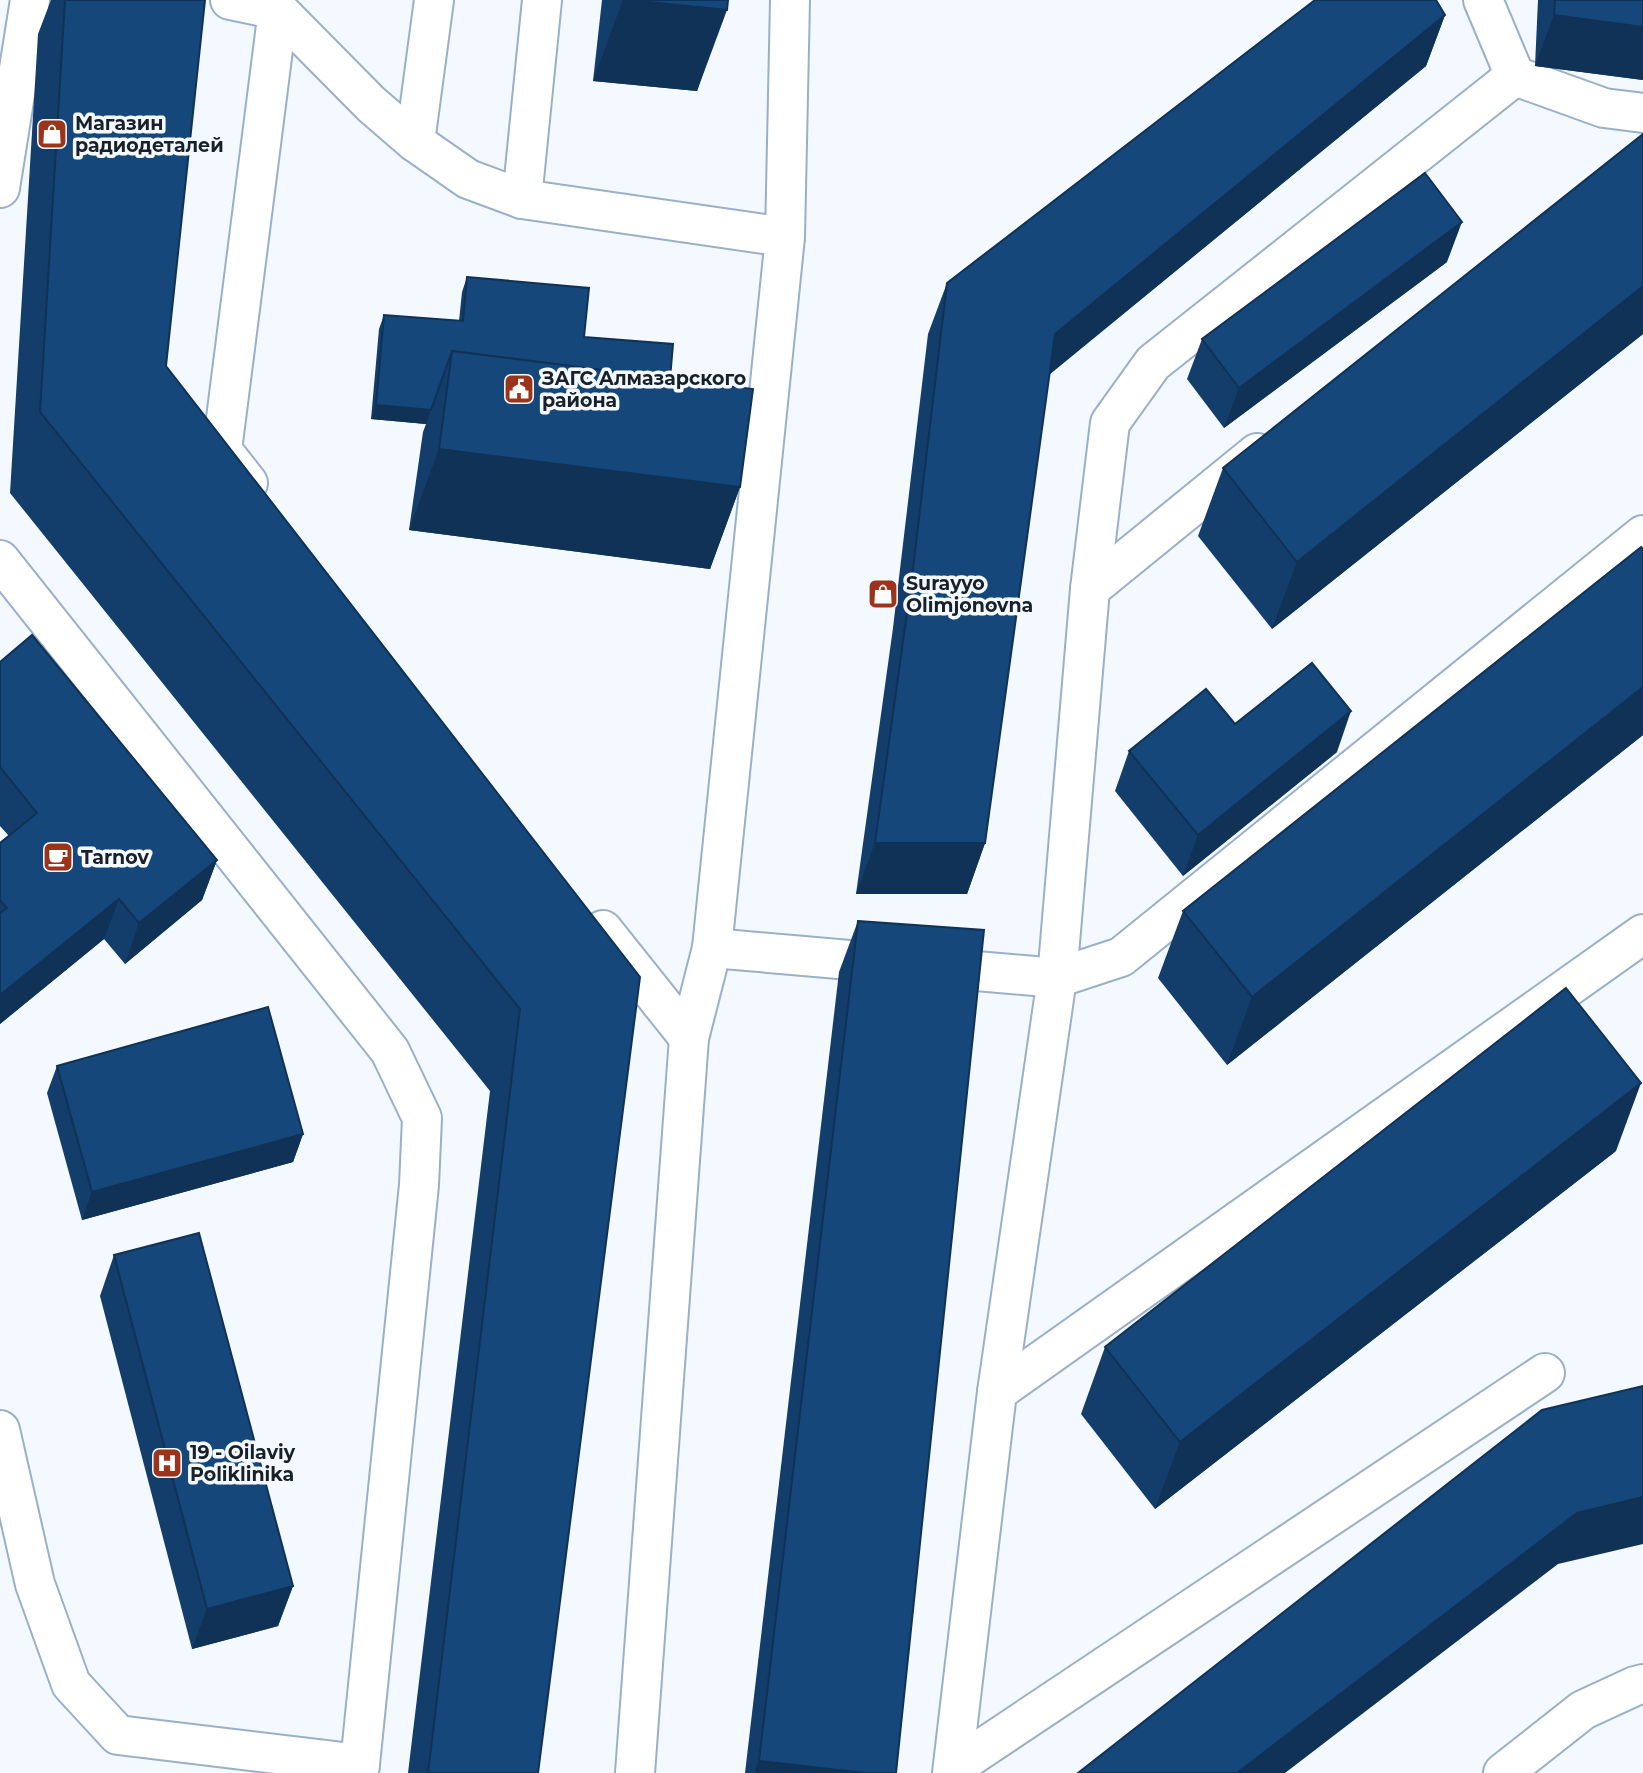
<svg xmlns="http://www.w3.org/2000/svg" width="1643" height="1773" font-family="Montserrat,sans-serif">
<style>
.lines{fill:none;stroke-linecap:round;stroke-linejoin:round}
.minor-casing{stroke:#9aafc9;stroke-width:42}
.minor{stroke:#fff;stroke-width:38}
.wall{fill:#133d6a}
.shaded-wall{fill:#0f3256}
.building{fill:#16477b;stroke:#0f3256;stroke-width:2}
.labels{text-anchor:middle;stroke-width:7;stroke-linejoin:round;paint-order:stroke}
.poi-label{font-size:19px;font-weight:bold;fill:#18212a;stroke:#f4f9ff;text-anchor:start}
</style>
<rect width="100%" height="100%" fill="#f4f9ff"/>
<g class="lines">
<!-- minor casing -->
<g class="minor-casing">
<g id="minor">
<path d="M 230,0 L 278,10 L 371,104 L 415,142 L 468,179 L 522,199 L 785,237"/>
<path d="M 1483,0 L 1515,76 L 1604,108 L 1643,113"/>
<path d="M 415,142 L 434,0"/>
<path d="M 0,188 L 30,0"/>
<path d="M 522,199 L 542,0"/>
<path d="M 248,483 L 222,450 L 278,10"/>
<path d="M 0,560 L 390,1051 L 422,1118 L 419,1185 L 360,1764"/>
<path d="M 1090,589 L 1257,453"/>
<path d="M 603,930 L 689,1038"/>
<path d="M 712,948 L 1057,978 L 1121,957 L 1643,535"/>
<path d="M 997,1392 L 1643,934"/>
<path d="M 0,1430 L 35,1584 L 71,1684 L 118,1735 L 360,1764 L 359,1773"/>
<path d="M 953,1768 L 1545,1373"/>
<path d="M 635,1773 L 689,1038 L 712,948 L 785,237 L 790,0"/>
<path d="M 952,1773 L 997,1392 L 1057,978 L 1090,589 L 1110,423 L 1153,363 L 1515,76"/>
<path d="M 1503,1773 L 1583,1710 L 1635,1686 L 1643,1684"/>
</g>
</g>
<!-- minor -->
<use href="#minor" class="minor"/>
</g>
<!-- wall -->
<g class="wall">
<path d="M 51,0 L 205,0 L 166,366 L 640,977 L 538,1773 L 408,1773 L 490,1091 L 10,493 L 38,34 Z"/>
<path d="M 602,0 L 728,0 L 697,91 L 593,81 Z"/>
<path d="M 1538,0 L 1643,0 L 1643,80 L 1535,66 Z"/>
<path d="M 1445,15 L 1426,66 L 1049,375 L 985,843 L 967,894 L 856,894 L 893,628 L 928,334 L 947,283 Z"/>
<path d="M 1643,134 L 1643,334 L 1272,629 L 1198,536 L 1223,468 Z"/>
<path d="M 1447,262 L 1224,428 L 1187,379 L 1202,339 Z"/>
<path d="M 467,277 L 584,337 L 670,379 L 740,487 L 710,569 L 409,530 L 423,432 L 426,424 L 371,419 L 379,329 L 384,315 L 459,321 L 462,292 Z"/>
<path d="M 1643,549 L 1643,735 L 1227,1065 L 1158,978 L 1183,911 Z"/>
<path d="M 0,662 L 217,860 L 202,900 L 125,964 L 104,939 L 0,1024 L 0,843 L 9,836 L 0,826 Z"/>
<path d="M 1235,724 L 1337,752 L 1183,876 L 1115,791 L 1129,751 Z"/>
<path d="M 858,921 L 896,1773 L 745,1773 L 839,972 Z"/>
<path d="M 57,1066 L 303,1134 L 293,1162 L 82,1220 L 47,1093 Z"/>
<path d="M 1616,1151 L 1155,1509 L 1081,1414 L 1105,1347 Z"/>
<path d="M 114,1255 L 293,1586 L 278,1626 L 192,1649 L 100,1296 Z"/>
</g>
<!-- shaded-wall -->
<g class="shaded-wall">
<path d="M 623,0 L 727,10 L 697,91 L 593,81 Z"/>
<path d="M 1445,15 L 1426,66 L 1036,385 L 1055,334 Z"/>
<path d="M 1554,15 L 1643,27 L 1643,80 L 1535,66 Z"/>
<path d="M 1462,222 L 1447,262 L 1224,428 L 1239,388 Z"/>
<path d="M 1643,286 L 1643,334 L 1272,629 L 1297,562 Z"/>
<path d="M 376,405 L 431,410 L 426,424 L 371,419 Z"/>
<path d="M 439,449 L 740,487 L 710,569 L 409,530 Z"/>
<path d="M 1643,687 L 1643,735 L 1227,1065 L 1252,997 Z"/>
<path d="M 1351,711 L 1337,752 L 1183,876 L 1198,835 Z"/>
<path d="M 875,843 L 985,843 L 967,894 L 856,894 Z"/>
<path d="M 217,860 L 202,900 L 125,964 L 139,923 Z"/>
<path d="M 119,899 L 104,939 L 0,1024 L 0,996 Z"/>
<path d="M 1641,1083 L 1616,1151 L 1155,1509 L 1180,1442 Z"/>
<path d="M 303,1134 L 293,1162 L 82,1220 L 92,1192 Z"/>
<path d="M 1643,1497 L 1643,1544 L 1558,1564 L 1285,1773 L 1237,1773 L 1577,1513 Z"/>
<path d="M 293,1586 L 278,1626 L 192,1649 L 207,1609 Z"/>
<path d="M 759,1761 L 865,1773 L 754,1773 Z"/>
</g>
<!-- building -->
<g class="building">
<path d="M 65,0 L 205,0 L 166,366 L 640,977 L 538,1773 L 428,1773 L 520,1009 L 40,412 Z"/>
<path d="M 630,0 L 728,0 L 727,10 Z"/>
<path d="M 1315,0 L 1436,0 L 1445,15 L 1055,334 L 985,843 L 875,843 L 912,577 L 947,283 Z"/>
<path d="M 1555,0 L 1643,0 L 1643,27 L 1554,15 Z"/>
<path d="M 1643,134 L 1643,286 L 1297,562 L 1223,468 Z"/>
<path d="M 1425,173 L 1462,222 L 1239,388 L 1202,339 Z"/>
<path d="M 467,277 L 589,288 L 584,337 L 673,344 L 670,379 L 452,351 L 431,410 L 376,405 L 384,315 L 463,321 Z"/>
<path d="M 452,351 L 753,389 L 740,487 L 439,449 Z"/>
<path d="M 1641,547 L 1643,549 L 1643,687 L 1252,997 L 1183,911 Z"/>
<path d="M 32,635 L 217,860 L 139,923 L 119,899 L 0,995 L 0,913 L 7,908 L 0,900 L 0,843 L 37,813 L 0,767 L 0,662 Z"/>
<path d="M 1312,663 L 1351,711 L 1198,835 L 1129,751 L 1206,689 L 1235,724 Z"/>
<path d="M 858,921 L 984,930 L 896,1773 L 865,1773 L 759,1761 Z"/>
<path d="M 1566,988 L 1641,1083 L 1180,1442 L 1105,1347 Z"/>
<path d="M 268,1007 L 303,1134 L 92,1192 L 57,1066 Z"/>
<path d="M 199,1233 L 293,1586 L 207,1609 L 114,1255 Z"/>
<path d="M 1643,1386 L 1643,1497 L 1577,1513 L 1237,1773 L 1078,1773 L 1542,1410 Z"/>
</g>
<!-- icons -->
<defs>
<g id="shop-square" transform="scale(1.575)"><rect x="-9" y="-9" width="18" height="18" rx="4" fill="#9c341b" stroke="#f4f9ff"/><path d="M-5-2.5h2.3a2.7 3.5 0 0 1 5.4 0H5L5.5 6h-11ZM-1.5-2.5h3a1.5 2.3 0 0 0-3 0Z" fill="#fff"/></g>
<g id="civic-square" transform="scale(1.575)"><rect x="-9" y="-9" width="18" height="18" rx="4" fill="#9c341b" stroke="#f4f9ff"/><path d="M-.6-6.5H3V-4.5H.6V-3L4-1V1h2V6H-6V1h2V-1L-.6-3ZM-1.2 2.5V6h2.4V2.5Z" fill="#fff"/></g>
<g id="cafe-square" transform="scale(1.575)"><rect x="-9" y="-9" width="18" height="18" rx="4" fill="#9c341b" stroke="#f4f9ff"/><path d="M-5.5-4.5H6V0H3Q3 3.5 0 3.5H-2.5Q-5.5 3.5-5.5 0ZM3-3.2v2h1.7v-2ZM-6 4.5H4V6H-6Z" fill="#fff"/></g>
<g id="hospital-square" transform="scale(1.575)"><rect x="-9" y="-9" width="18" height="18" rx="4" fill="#9c341b" stroke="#f4f9ff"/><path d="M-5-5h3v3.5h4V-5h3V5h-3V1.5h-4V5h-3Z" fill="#fff"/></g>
</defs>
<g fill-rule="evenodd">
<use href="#shop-square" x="52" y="134"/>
<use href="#civic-square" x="519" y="389"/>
<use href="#shop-square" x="883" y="594"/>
<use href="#cafe-square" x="58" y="857"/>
<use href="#hospital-square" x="167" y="1463"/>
</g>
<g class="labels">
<!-- poi labels -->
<g class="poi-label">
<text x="75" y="130">Магазин<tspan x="75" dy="22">радиодеталей</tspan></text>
<text x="542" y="385">ЗАГС Алмазарского<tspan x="542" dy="22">района</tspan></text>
<text x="906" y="590">Surayyo<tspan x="906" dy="22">Olimjonovna</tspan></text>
<text x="81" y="864">Tarnov</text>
<text x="190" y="1459">19 - Oilaviy<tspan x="190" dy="22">Poliklinika</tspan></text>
</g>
</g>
</svg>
